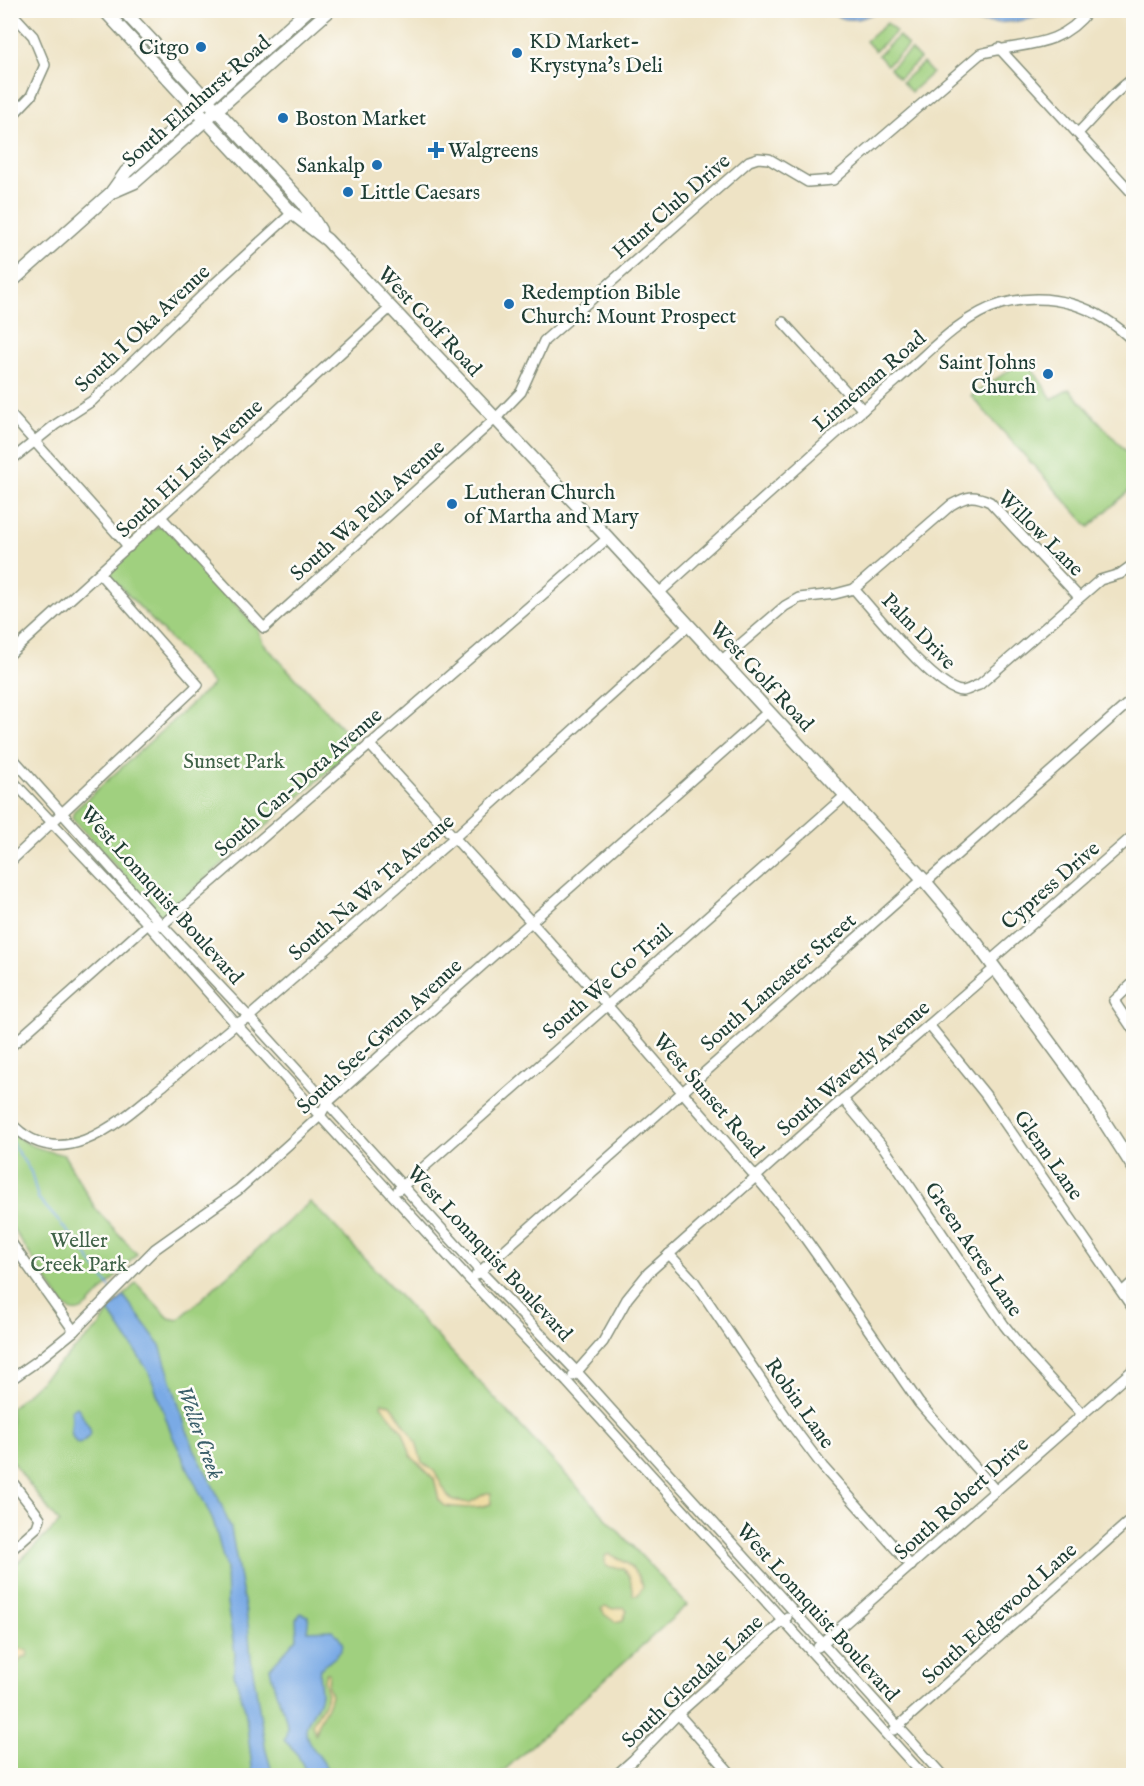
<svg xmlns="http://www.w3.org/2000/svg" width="1144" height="1786" font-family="'IM FELL English',serif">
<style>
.green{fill:#a0d07f;stroke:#60865a;stroke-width:1.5}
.sand{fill:#eeda9e;stroke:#868c69;stroke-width:1.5}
.water{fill:#7aaae5;stroke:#4c748c;stroke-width:1.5}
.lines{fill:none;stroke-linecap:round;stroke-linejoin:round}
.stream{stroke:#7aaae5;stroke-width:2}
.minor-casing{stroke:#86907c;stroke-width:12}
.major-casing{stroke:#86907c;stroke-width:15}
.minor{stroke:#fff;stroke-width:9}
.major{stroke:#fff;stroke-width:12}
.poi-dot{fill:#1f6fb2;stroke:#fdfcf7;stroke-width:2}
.labels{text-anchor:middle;stroke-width:5;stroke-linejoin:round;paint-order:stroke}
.poi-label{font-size:21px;fill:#1f3d34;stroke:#fdfcf7;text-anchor:start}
.street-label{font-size:21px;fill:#1f3d34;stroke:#fdfcf7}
.park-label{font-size:21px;fill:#3f6247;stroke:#fdfcf7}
.water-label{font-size:22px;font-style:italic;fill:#3a5e69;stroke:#fdfcf7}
</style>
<rect width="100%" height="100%" fill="#fdfcf7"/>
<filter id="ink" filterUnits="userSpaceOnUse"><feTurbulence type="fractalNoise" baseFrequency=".0167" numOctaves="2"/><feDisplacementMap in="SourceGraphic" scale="12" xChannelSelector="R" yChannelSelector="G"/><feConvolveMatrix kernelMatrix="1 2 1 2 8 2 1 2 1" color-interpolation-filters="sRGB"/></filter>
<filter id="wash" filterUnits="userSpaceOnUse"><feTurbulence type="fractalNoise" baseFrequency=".008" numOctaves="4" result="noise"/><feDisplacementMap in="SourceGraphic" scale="24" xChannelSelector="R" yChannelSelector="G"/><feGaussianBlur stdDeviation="1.35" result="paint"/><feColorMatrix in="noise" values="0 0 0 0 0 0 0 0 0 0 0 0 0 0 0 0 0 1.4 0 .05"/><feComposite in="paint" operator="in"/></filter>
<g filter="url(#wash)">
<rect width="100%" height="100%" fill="#eee3c5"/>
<!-- green -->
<g class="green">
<path d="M 887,23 L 896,32 L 875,51 L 866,41 Z"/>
<path d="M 899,36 L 908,46 L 887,65 L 878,55 Z"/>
<path d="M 911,50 L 920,59 L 899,78 L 890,68 Z"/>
<path d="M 923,63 L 932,73 L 911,92 L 902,82 Z"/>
<path d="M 1026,359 L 1052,399 L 1069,389 L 1133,459 L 1133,487 L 1089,527 L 971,396 Z"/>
<path d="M 162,526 L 167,528 L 258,629 L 263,643 L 358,745 L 162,917 L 72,818 L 74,811 L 213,684 L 112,578 L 111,575 L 113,567 L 157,527 Z"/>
<path d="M 11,1131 C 25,1146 44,1150 64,1155 L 95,1208 L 137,1254 L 88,1306 C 79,1312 75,1314 65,1307 L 11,1226 Z"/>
<path d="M 310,1202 L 326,1217 L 687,1605 L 499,1775 L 11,1775 L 11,1569 L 59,1523 L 11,1460 L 11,1408 L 100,1326 L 109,1311 L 136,1283 L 169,1318 L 178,1320 Z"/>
</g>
<!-- sand -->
<g class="sand">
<path d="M 382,1402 L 391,1405 L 395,1410 L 416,1442 L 422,1462 L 434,1471 L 448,1496 L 453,1500 L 469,1503 L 486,1493 L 491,1493 L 491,1504 C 475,1509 461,1508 445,1506 L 439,1500 L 434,1479 L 411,1456 L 403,1432 L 381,1405 Z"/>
<path d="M 609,1554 C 627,1562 635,1567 643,1586 L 638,1595 L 633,1595 L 630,1578 L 623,1568 L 608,1567 L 605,1564 L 605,1556 Z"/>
<path d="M 605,1606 L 614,1609 L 623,1607 L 627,1611 L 623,1620 L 615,1622 L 604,1614 L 602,1609 Z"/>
<path d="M 20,1648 L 28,1651 L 27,1657 L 22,1657 L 15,1668 L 12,1669 L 11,1650 Z"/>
<path d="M 326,1673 L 329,1673 L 328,1686 L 331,1695 L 329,1702 L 318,1724 L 315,1734 L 312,1724 C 320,1707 332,1701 324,1680 Z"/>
</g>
<!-- water -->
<g class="water">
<path d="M 828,11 L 877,11 C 861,21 844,23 828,11 Z"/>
<path d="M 927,11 L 1052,11 C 1018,28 961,25 927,11 Z"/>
<path d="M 124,1296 L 160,1345 L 186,1428 L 196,1453 L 216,1492 L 231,1529 L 248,1624 L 251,1659 L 266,1751 L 273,1775 L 253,1775 L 245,1709 L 234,1674 L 235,1653 L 227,1604 L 226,1569 L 214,1523 L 172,1435 L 149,1372 L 109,1311 Z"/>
<path d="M 77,1407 C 82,1411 82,1415 85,1420 C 94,1433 93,1436 79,1444 C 66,1437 74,1423 71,1411 Z"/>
<path d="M 301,1613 L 309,1616 L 307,1631 L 332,1630 C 355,1649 336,1655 320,1669 C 318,1678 321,1684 321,1693 C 320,1711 298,1722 309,1742 C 315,1753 325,1760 329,1774 L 328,1775 L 308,1775 L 296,1752 L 284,1740 C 292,1724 282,1709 276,1692 C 273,1685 272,1676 270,1668 L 297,1638 L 296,1619 Z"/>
</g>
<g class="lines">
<!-- stream -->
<path class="stream" d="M 10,1140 L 31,1172 L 38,1198 L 76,1241 L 112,1290"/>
</g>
</g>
<g filter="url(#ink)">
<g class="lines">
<!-- minor casing -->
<g class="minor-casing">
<g id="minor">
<path d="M 10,11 L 33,36 L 45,65 L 31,96 L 10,118"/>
<path d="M 999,48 L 1134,195"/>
<path d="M 1078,133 C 1097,114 1112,93 1134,78"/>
<path d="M 783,322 L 863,410"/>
<path d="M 10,414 L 129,547"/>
<path d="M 10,461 L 55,425 L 92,401 L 211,287 L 292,213"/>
<path d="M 161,517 L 264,628 L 495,419 L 521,392 L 544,341 L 749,161 L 758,158 L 769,159 L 808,182 L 833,180 L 980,54 C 1022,42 1059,50 1089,10"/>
<path d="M 854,589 C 873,610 936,690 962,691 C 967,691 974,686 979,685 L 1100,580 L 1120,574 L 1134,564"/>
<path d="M 659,593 C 738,522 816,450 896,381 C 927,354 962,315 1001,304 C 1051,290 1098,306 1134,342"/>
<path d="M 10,654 L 390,308"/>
<path d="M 721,661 L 785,606 L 799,598 L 835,594 L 854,589 L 951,505 C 967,496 973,494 990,502 L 1079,597"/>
<path d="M 369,744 L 607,1005 L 756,1177 L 790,1217 L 822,1262 L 919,1403 L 996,1491"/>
<path d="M 10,755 L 162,925 L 249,1017 L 480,1271 L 577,1372 L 943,1776"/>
<path d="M 10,778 L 148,924 L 236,1024 L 470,1280 L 567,1382 L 924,1776"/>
<path d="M 10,862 L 198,685 L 100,574"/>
<path d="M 926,882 L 1134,698"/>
<path d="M 990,961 L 1134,835"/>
<path d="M 1134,982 L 1114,1001 L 1134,1031"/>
<path d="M 929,1025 L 985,1094 L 1134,1310"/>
<path d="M 10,1047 L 148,924 L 162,925 L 608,538"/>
<path d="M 843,1099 L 884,1148 L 1004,1325 L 1026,1353 L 1082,1414"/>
<path d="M 10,1122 C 61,1179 123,1119 165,1084 C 188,1064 212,1044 236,1024 L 249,1017 L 454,838 L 689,625"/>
<path d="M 398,1190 L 846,795"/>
<path d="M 10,1241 L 74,1331"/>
<path d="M 669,1254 L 694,1281 L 793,1427 L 823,1467 L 911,1566"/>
<path d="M 476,1275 L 923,879"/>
<path d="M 1122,1292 L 1134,1281"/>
<path d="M 573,1376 L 603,1342 L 627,1299 L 648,1273 L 843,1099 L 995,968"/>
<path d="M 10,1380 L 36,1362 L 74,1331 L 155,1249 L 238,1190 L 320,1116 L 327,1103 L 769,711"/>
<path d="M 10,1479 L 40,1518 L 37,1527 L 10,1551"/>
<path d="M 818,1647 L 1134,1369"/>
<path d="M 678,1714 L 733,1776"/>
<path d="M 894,1730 L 1134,1517"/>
<path d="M 615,1776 L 634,1759 L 678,1714 L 787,1617"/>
</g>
</g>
<!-- major casing -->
<g class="major-casing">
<g id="major">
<path d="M 104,10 L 292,213 L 327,240 L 608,538 L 923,879 L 972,937 L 1078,1081 L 1134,1168"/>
<path d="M 123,10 L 303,203 L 320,230"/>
<path d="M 112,192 L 135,182 L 330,10"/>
<path d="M 10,283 L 111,193 L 126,172 L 308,10"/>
</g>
</g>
<!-- minor -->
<use href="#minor" class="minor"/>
<!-- major -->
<use href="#major" class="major"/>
</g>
</g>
<!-- markers -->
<g class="poi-dot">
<circle cx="201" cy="47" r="6"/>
<circle cx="517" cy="53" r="6"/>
<circle cx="283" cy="118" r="6"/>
<path d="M433 141h6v6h6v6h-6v6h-6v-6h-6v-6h6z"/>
<circle cx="377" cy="165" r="6"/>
<circle cx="348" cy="192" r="6"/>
<circle cx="509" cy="304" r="6"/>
<circle cx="1048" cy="374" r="6"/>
<circle cx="452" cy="504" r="6"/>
</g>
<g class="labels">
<!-- poi labels -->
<g class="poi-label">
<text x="529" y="48">KD Market-<tspan x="529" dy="24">Krystyna's Deli</tspan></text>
<text x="189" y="54" text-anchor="end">Citgo</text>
<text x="295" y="125">Boston Market</text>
<text x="448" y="157">Walgreens</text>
<text x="365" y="172" text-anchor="end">Sankalp</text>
<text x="360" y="199">Little Caesars</text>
<text x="521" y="299">Redemption Bible<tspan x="521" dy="24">Church: Mount Prospect</tspan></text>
<text x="1036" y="369" text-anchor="end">Saint Johns<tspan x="1036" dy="24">Church</tspan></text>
<text x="464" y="499">Lutheran Church<tspan x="464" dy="24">of Martha and Mary</tspan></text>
</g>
<!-- street labels -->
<g class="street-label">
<text transform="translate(196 101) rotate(-41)" y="7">South Elmhurst Road</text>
<text transform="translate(671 206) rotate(-41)" y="7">Hunt Club Drive</text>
<text transform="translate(430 321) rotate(47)" y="7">West Golf Road</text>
<text transform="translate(142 328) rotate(-43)" y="7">South I Oka Avenue</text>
<text transform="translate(869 381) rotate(-41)" y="7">Linneman Road</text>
<text transform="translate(189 468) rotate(-43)" y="7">South Hi Lusi Avenue</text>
<text transform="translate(367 510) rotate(-42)" y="7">South Wa Pella Avenue</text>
<text transform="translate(1041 533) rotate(45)" y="7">Willow Lane</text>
<text transform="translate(919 631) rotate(46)" y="7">Palm Drive</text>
<text transform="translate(762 676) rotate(47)" y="7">West Golf Road</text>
<text transform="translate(298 782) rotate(-41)" y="7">South Can-Dota Avenue</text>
<text transform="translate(1050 885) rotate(-41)" y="7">Cypress Drive</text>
<text transform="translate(371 887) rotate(-41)" y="7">South Na Wa Ta Avenue</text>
<text transform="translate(162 895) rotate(48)" y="7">West Lonnquist Boulevard</text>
<text transform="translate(607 981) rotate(-41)" y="7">South We Go Trail</text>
<text transform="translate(778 982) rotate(-41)" y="7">South Lancaster Street</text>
<text transform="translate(379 1036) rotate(-43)" y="7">South See-Gwun Avenue</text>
<text transform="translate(853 1068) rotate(-41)" y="7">South Waverly Avenue</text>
<text transform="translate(709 1095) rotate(49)" y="7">West Sunset Road</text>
<text transform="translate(1049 1155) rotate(55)" y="7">Glenn Lane</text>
<text transform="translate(974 1249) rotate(56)" y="7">Green Acres Lane</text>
<text transform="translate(490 1253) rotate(47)" y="7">West Lonnquist Boulevard</text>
<text transform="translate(800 1403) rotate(55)" y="7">Robin Lane</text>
<text transform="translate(961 1498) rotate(-42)" y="7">South Robert Drive</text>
<text transform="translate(818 1612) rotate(48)" y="7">West Lonnquist Boulevard</text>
<text transform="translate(999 1613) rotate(-42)" y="7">South Edgewood Lane</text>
<text transform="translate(692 1681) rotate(-43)" y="7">South Glendale Lane</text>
</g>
<!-- park labels -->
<g class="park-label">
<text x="234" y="768">Sunset Park</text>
<text x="79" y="1247">Weller<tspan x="79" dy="24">Creek Park</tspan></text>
</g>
<!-- water labels -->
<g class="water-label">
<text transform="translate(201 1432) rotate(70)" y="8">Weller Creek</text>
</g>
</g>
<!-- margin -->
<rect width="1144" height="1786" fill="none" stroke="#fdfcf7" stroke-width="36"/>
</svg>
